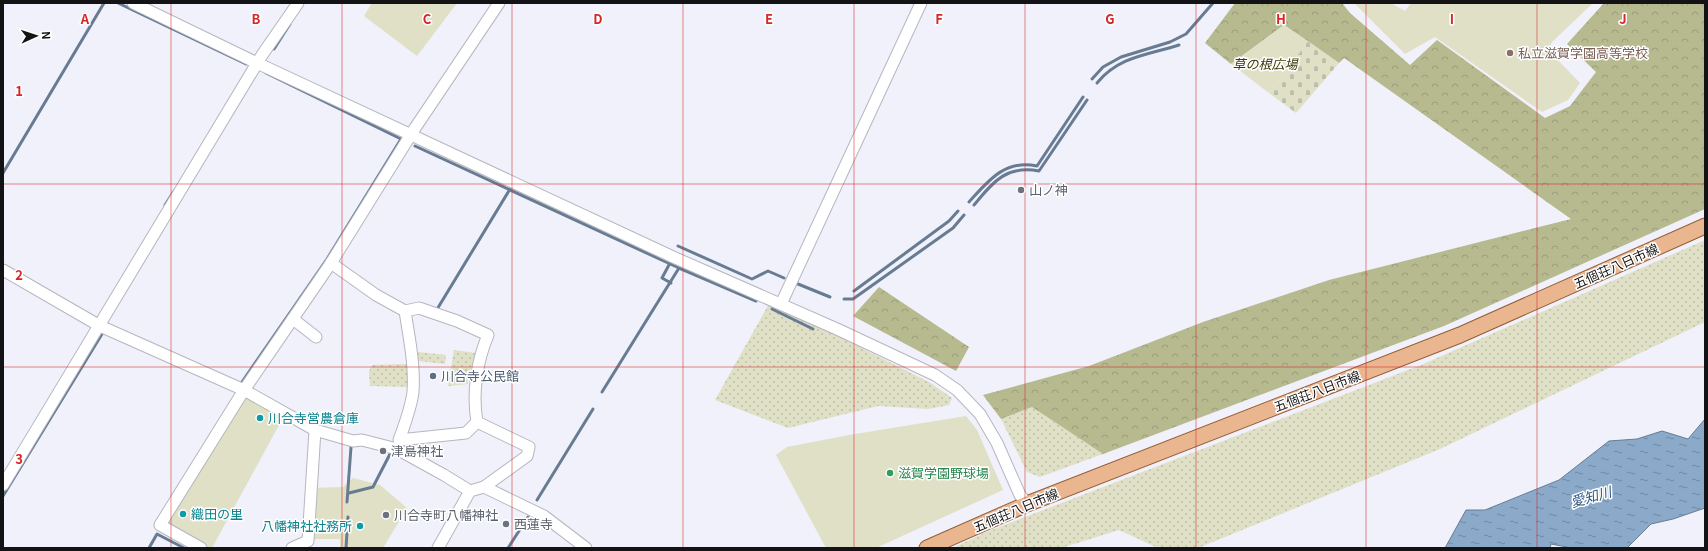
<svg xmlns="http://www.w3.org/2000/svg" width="1708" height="551" font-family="Georgia,'Noto Sans JP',serif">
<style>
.grass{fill:url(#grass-dots)}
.forest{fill:url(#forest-crowns)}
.cemetery{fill:url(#cemetery-stones)}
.park{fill:#dfe0c5}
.water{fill:url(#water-ripples);stroke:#677c93}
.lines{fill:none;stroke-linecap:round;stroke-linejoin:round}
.stream{stroke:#677c93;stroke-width:3}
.minor-casing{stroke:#b5b6bf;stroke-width:13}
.major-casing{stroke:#965d35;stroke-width:17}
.minor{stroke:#fff;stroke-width:11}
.major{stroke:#eab690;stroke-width:15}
.grid{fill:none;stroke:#d62828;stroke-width:1;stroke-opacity:0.55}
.education-dot{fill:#8d6e63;stroke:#fff;stroke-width:1.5}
.worship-dot{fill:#6b7280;stroke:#fff;stroke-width:1.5}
.service-dot{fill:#5c6f8a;stroke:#fff;stroke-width:1.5}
.culture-dot{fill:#0f9aa8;stroke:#fff;stroke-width:1.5}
.leisure-dot{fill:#2e9e5b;stroke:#fff;stroke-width:1.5}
.labels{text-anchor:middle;stroke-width:3;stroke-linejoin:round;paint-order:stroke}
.education-label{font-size:13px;fill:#785e54;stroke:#fff;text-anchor:start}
.park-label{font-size:13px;font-style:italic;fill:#383802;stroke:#fff}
.worship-label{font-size:13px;fill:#5b616d;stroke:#fff;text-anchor:start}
.street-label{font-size:13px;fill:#131316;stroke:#fff}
.service-label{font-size:13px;fill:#4e5e75;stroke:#fff;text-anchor:start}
.culture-label{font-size:13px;fill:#0d838f;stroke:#fff;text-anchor:start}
.leisure-label{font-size:13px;fill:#27864d;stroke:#fff;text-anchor:start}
.water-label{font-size:14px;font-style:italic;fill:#2c5784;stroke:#fff}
.grid-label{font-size:13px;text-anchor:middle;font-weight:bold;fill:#d62828;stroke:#fff;stroke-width:3;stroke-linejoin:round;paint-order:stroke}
</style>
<defs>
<pattern id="grass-dots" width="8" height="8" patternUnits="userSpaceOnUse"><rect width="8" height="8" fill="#dfe0c5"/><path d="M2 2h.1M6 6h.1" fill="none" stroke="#bebfa8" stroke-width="1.8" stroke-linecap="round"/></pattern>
<pattern id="forest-crowns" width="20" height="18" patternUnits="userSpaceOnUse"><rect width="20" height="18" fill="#b7b98f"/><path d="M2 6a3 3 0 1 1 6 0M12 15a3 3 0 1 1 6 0" fill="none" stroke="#9c9e7b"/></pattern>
<pattern id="cemetery-stones" width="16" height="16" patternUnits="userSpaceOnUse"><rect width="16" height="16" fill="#dfe0c5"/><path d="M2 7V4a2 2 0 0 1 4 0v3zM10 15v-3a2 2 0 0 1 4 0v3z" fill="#bebfa8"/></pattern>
<pattern id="water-ripples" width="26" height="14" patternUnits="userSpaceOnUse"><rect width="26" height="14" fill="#8ba9c9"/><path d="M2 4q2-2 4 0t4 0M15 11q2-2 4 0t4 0" fill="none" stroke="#7088a2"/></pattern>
</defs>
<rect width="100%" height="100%" fill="#f0f1fa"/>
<!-- grass -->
<g class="grass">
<path d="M 1705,240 L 1705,322 L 1440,449 L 1198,548 L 1158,548 L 1119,530 L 1061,548 L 953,548 L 986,532 L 1421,365 Z"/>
<path d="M 770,302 L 929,382 L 952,398 L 949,405 L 928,409 L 878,406 L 788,428 L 715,400 Z"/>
<path d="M 454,350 L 476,353 L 468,378 L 468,384 L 448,386 Z"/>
<path d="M 418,352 L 446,355 L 445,364 L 418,361 Z"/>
<path d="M 408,364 L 409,387 L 370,386 L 369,372 L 372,365 Z"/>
<path d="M 1032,407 L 1103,454 L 1040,477 L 1027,472 L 1001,419 Z"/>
</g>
<!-- forest -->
<g class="forest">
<path d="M 1235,3 L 1342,3 L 1350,13 L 1410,65 L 1437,40 L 1545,118 L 1570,106 L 1596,72 L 1567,44 L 1604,3 L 1705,3 L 1705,209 L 1444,326 L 1103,454 L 1032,407 L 1001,419 L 983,395 L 1089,366 L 1203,322 L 1329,280 L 1571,219 L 1344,58 L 1339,63 L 1284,25 L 1231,64 L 1205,43 Z"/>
<path d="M 879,287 L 969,347 L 956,371 L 853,316 Z"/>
</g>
<!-- cemetery -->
<path class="cemetery" d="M 1308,41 L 1339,63 L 1296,113 L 1269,93 Z"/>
<!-- park -->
<g class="park">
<path d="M 372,3 L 457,3 L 417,56 L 364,16 Z"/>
<path d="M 1354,3 L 1391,3 L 1405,11 L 1411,3 L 1593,3 L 1552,42 L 1548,50 L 1580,83 L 1568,100 L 1542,112 L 1435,37 L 1405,54 Z"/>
<path d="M 1284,25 L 1308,41 L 1269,93 L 1231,64 Z"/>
<path d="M 244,390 L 285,414 L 212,548 L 201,548 L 160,525 Z"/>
<path d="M 966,416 L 977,430 L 1003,490 L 876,548 L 826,548 L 776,455 L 787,447 L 849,435 Z"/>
<path d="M 353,478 L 380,485 L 407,508 L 383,548 L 340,548 L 340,539 L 312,539 L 313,488 L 343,487 Z"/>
</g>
<!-- water -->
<path class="water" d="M 1705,419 L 1705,508 L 1673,519 L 1651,524 L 1627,548 L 1572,548 L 1551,544 L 1550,548 L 1445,548 L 1466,510 L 1485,510 L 1559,480 L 1609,441 L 1637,439 L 1662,431 L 1688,439 Z"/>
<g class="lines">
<!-- stream -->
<g class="stream">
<path d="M 118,3 L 246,64"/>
<path d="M 274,49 L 290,24"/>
<path d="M 1092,79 L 1103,67 L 1121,57 L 1170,42 L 1186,34 L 1213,3"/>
<path d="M 1097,83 C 1119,56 1148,55 1179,45"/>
<path d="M 415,146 L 679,268 L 756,301"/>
<path d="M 3,173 L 104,3"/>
<path d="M 969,202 C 988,181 1005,159 1037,166 L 1083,97"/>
<path d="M 165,205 L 174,191"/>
<path d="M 974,205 C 993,182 1006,165 1039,171 L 1087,100"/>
<path d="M 678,246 L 752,279 L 768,271 L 784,278"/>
<path d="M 670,263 L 662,278 L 671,283"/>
<path d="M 798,284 L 830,297"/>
<path d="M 854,291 L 949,221 L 958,211"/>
<path d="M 844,299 L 853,299 L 953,228 L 964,215"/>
<path d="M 772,309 L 813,329"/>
<path d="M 436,311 L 510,189"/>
<path d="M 242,382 L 327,259 L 401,139 L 266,73"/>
<path d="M 602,392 L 679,268"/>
<path d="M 349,493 L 373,487 L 390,454"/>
<path d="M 3,496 L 102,334"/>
<path d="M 537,500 L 593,409"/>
<path d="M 347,502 L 351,447"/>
<path d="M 149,548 L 157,534 L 184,548"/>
<path d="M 346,548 L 348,517"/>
<path d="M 508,548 L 528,517"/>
</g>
<!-- minor casing -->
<g class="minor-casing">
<g id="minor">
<path d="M 133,3 L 257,63 L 673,257 L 837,329 L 935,375 L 957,390 L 980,414 L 997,443 L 1020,495 L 1027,504"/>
<path d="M 331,263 L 376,295 L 405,311 L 419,308 L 457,321 L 488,335 C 477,361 472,393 477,422 L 529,447 L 527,456 L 484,487 L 470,491 L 438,548"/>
<path d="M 3,270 L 100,326 L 244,390 L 315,430 L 353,441 L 362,440 L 397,449 L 444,475 L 470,491"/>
<path d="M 781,304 L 921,3"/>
<path d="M 405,311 C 409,337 415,365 413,392 C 411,408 405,424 399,440 L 466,433 L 477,422"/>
<path d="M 293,319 L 316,337"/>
<path d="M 3,485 L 262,55 L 298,3"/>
<path d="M 484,487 L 544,516 L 586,548"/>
<path d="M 201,548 L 160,525 L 244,390 L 331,263 L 415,128 L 499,3"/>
<path d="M 292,548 L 308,541 L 315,430"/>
</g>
</g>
<!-- major casing -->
<g class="major-casing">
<path id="major" d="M 927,548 L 1027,504 L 1460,335 L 1705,226"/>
</g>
<!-- minor -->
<use href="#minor" class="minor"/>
<!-- major -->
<use href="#major" class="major"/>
</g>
<!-- grid -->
<path class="grid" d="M 171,3 L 171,548M 342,3 L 342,548M 512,3 L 512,548M 683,3 L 683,548M 854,3 L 854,548M 1025,3 L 1025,548M 1196,3 L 1196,548M 1366,3 L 1366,548M 1537,3 L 1537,548M 3,184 L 1705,184M 3,367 L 1705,367"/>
<!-- markers -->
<circle class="education-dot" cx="1510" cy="53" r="4"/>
<g class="worship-dot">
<circle cx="1021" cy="190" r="4"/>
<circle cx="383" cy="451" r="4"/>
<circle cx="386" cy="515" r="4"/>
<circle cx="506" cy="524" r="4"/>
</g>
<circle class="service-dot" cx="433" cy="376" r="4"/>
<g class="culture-dot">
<circle cx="260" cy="418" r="4"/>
<circle cx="183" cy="514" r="4"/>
<circle cx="360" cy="526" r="4"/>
</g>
<circle class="leisure-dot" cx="890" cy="473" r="4"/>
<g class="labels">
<!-- education labels -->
<g class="education-label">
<text x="1518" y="58">私立滋賀学園高等学校</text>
</g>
<!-- park labels -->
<g class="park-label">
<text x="1265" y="69">草の根広場</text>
</g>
<!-- worship labels -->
<g class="worship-label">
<text x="1029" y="195">山ノ神</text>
<text x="391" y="456">津島神社</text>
<text x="394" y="520">川合寺町八幡神社</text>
<text x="514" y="529">西蓮寺</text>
</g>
<!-- street labels -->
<g class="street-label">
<text transform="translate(1616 266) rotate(-24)" y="5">五個荘八日市線</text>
<text transform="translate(1317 391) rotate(-21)" y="5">五個荘八日市線</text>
<text transform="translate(1016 510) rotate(-23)" y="5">五個荘八日市線</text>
</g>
<!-- service labels -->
<g class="service-label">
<text x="441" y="381">川合寺公民館</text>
</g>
<!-- culture labels -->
<g class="culture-label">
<text x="268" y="423">川合寺営農倉庫</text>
<text x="191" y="519">織田の里</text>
<text x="352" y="531" text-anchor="end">八幡神社社務所</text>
</g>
<!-- leisure labels -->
<g class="leisure-label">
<text x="898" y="478">滋賀学園野球場</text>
</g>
<!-- water labels -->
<g class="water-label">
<text transform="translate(1591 497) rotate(-16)" y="5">愛知川</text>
</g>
</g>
<g class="grid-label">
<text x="85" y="24">A</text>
<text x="256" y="24">B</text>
<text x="427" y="24">C</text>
<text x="598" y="24">D</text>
<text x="769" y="24">E</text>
<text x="939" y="24">F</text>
<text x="1110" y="24">G</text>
<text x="1281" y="24">H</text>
<text x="1452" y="24">I</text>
<text x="1623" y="24">J</text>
<text x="19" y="96">1</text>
<text x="19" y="280">2</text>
<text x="19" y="464">3</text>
</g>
<!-- border -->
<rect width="1708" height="551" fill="none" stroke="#131316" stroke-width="8"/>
<!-- north arrow -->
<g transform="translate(36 36) rotate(87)" stroke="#ffffff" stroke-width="3" paint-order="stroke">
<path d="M0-3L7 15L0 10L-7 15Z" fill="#131316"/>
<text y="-6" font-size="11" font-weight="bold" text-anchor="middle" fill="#131316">N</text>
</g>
</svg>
